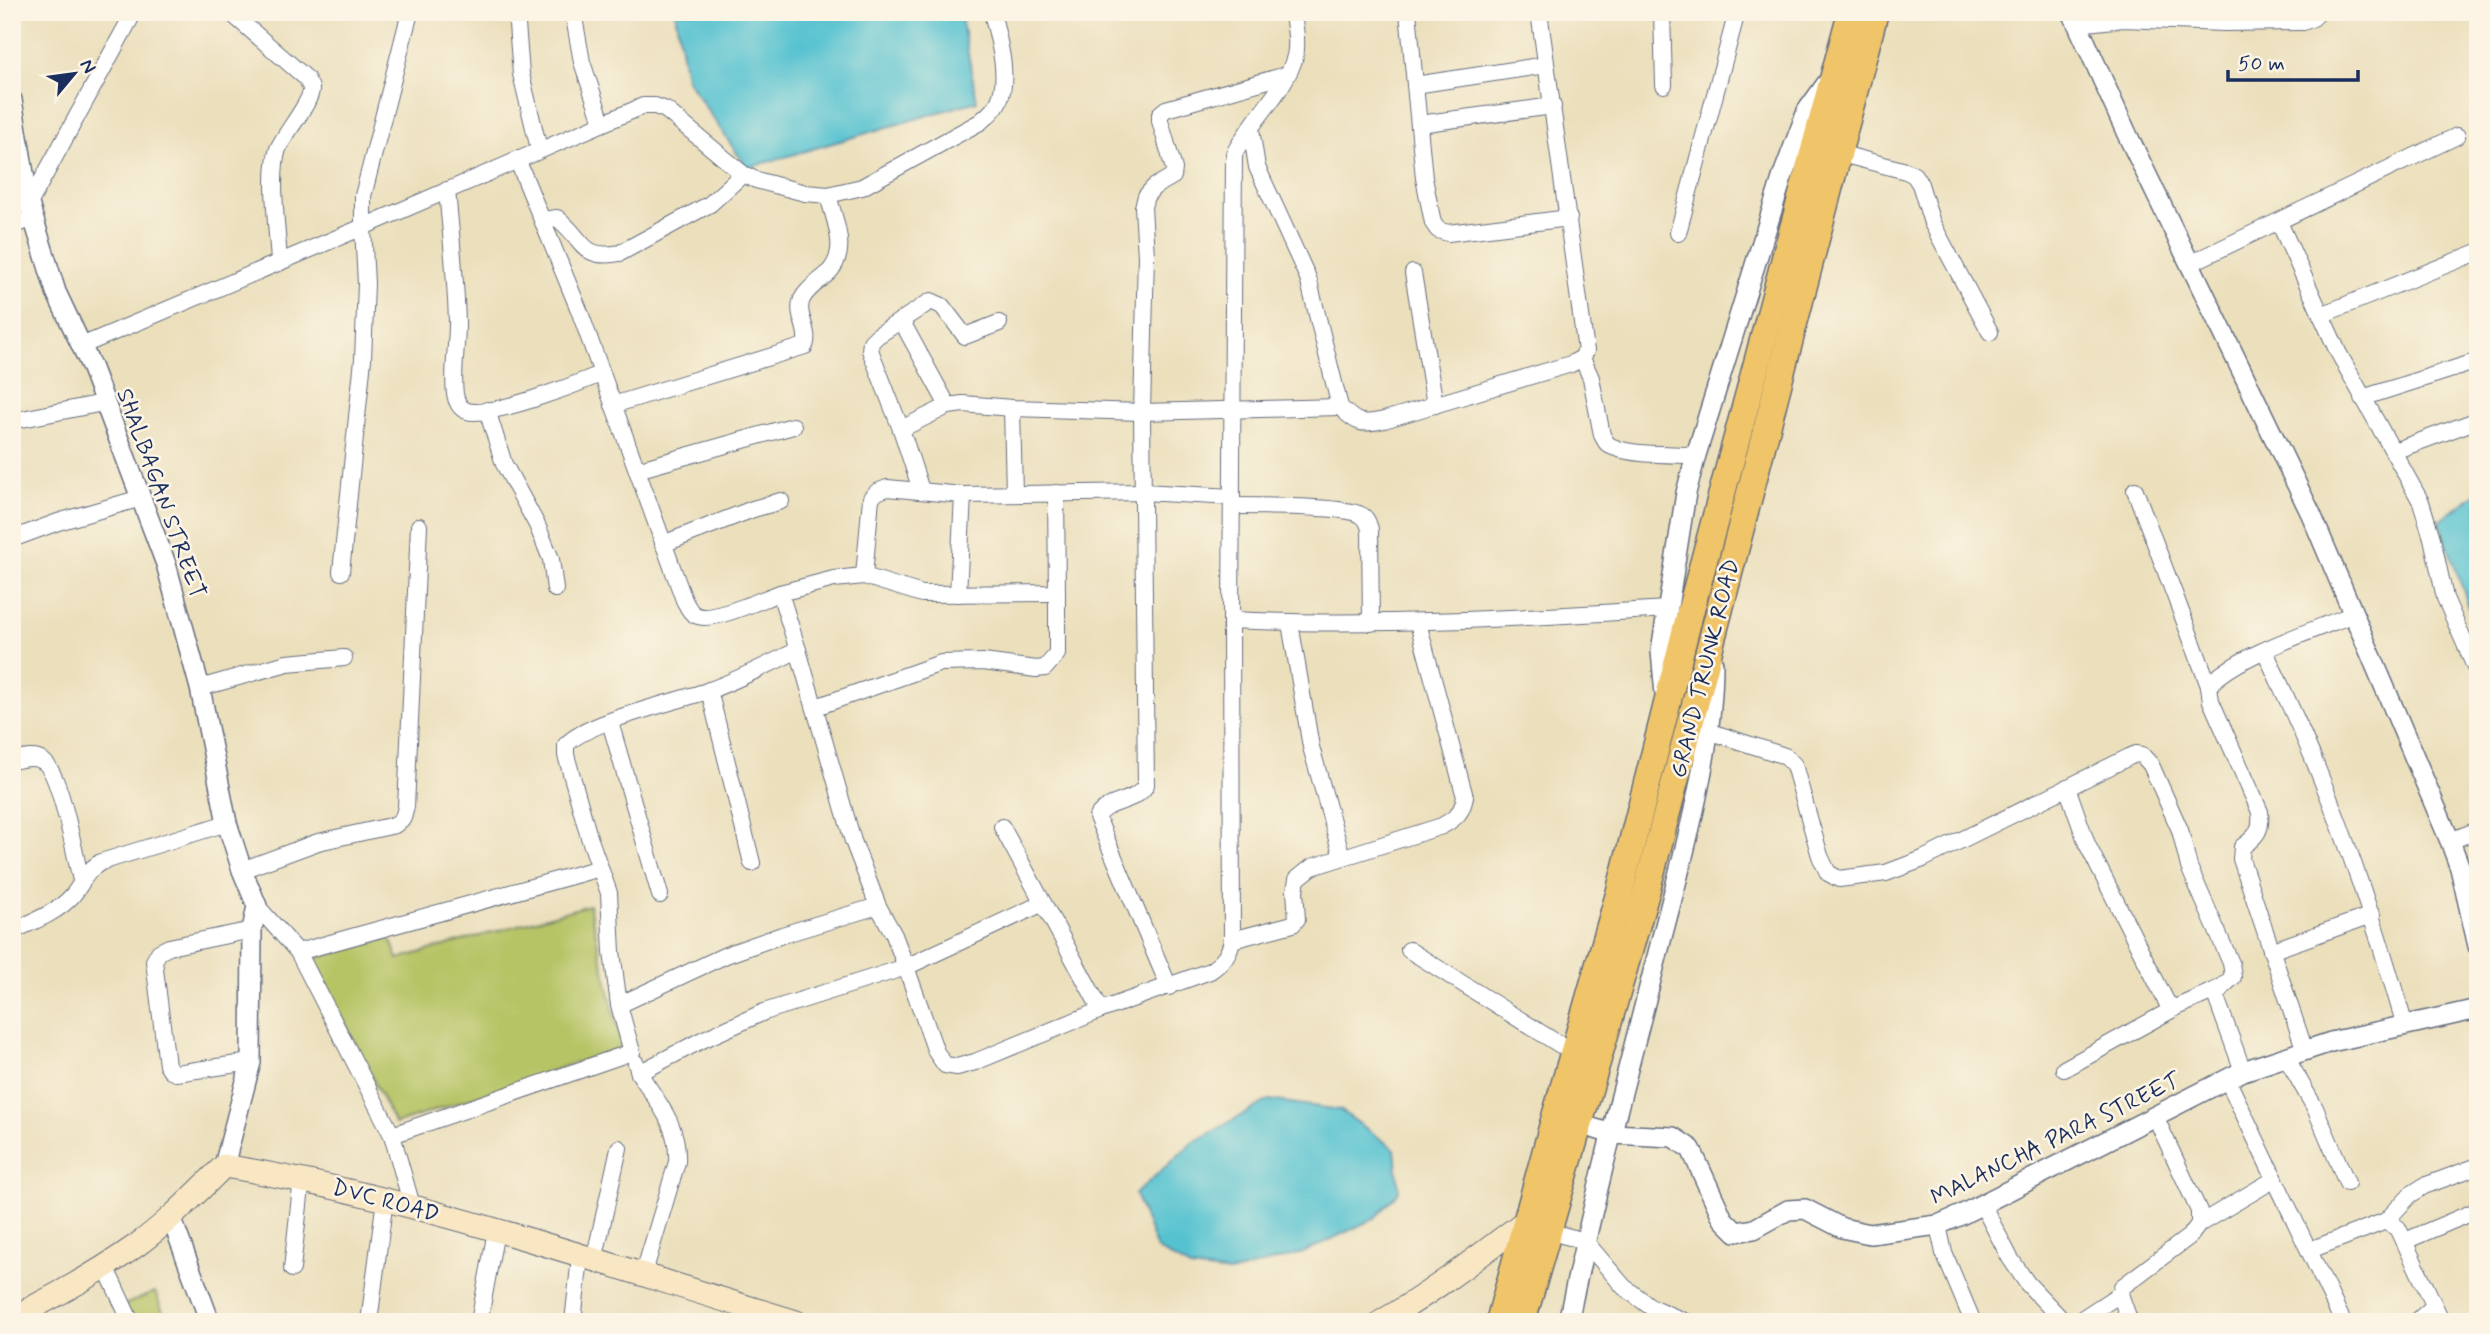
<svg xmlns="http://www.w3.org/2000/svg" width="2490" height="1334" font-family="Mynerve,sans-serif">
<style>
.green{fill:#b7c466;stroke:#697a62;stroke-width:2}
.water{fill:#56c2d0;stroke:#387897;stroke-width:2}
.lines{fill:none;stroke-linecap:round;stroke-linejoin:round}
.minor-casing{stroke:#646d7f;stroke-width:18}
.tertiary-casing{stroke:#646d7f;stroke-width:22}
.secondary-casing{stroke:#646d7f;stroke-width:25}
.trunk-casing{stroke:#646d7f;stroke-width:29}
.minor{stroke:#fff;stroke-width:16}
.tertiary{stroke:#fff;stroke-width:19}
.secondary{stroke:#f9e7c3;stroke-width:23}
.trunk{stroke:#f0c469;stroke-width:26}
.labels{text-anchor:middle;stroke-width:5;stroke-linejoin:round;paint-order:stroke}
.street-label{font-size:23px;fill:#1b2f5e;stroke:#fcf5e5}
</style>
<rect width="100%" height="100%" fill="#fcf5e5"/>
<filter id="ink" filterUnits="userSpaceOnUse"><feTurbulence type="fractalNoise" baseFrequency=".0143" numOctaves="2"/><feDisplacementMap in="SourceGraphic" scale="14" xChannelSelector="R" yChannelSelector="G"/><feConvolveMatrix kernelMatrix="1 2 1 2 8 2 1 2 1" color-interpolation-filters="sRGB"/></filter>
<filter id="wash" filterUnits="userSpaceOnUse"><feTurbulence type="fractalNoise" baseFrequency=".00686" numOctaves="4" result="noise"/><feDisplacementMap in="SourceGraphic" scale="28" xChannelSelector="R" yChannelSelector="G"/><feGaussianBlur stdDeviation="1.57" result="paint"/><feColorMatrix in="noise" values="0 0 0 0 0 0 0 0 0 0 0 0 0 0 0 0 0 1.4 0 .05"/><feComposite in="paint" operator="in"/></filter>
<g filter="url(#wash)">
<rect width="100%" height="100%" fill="#ebdfbc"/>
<!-- green -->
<g class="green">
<path d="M 589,905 L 622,1047 L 395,1124 L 313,959 L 390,938 L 398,959 Z"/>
<path d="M 155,1292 L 167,1322 L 131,1322 L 124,1305 Z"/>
</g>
<!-- water -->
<g class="water">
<path d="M 675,12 L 960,12 L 977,101 L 747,168 L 686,78 Z"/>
<path d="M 2478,492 L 2478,632 L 2439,522 Z"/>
<path d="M 1269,1100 L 1340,1110 L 1395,1149 L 1399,1191 L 1375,1218 L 1303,1253 L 1230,1273 L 1190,1268 L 1157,1249 L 1135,1194 L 1192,1143 Z"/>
</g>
</g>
<g filter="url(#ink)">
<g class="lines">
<!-- minor casing -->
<g class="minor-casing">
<g id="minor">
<path d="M 230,12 L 306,78 C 306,79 311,87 311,88 C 313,100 284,134 278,149 C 269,175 278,234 279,263"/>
<path d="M 516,12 L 521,74 L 539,149"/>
<path d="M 573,12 L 582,62 L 602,122"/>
<path d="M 1408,12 L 1424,178 L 1433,223 L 1438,230 L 1448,233 L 1569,218"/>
<path d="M 1662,12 L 1664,85"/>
<path d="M 2077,24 L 2123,19 L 2223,23 L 2303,22 L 2313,18 L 2319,12"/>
<path d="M 1415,85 L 1546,65"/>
<path d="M 1419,124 L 1553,106"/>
<path d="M 1251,129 L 1257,167 L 1308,278 L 1340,407 C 1357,424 1361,425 1384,420 L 1571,364 L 1582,358 L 1586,351 L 1539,12"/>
<path d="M 1838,153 L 1906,171 L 1914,175 L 1920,184 L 1932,223 L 1990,332"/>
<path d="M 517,159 L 579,310 L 684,600 C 688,607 690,614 698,616 C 714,622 762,599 780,593 L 798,650"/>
<path d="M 447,190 C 451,235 456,280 457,324 C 457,347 452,372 455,394 C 456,401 460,409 467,411 C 490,418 577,384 601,374"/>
<path d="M 29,204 L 134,12"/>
<path d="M 543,220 L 557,218 C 584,238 580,261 620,253 L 710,204 L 743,174"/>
<path d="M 2279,222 L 2338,352 L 2421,502 L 2432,538 L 2445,598 L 2478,674"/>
<path d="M 12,226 L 34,218"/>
<path d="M 1678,233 L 1737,12"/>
<path d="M 2191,263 L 2457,136"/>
<path d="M 1413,273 L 1435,405"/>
<path d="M 2321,315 L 2478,252"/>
<path d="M 901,320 L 948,406"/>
<path d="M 81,346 L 363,227 L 363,196 L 410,12"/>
<path d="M 1582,358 L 1591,378 L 1602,435 C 1605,441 1607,445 1613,447 C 1634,456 1672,454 1696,455"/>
<path d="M 2362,398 L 2478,361"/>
<path d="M 613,405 L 805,346 C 811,330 795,315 802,299 C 807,289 818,282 825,276 C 851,254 835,223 828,195"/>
<path d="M 1012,408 L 1014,494"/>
<path d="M 487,410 L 504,464 L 537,525 L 551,559 L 555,589"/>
<path d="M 12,421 L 103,403"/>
<path d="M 901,429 L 948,406 L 963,404 L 1012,408 L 1142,412 L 1340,407"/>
<path d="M 2394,451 L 2478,420"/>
<path d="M 637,470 L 793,426"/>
<path d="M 921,490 L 901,429 L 870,350 L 871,342 L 877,336 L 931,301 L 942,306 L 965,336 L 999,323"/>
<path d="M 2135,490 L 2209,686"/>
<path d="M 1232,506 C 1255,506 1347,506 1361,515 C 1367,518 1368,523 1370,529 L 1371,623"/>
<path d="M 12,539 L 58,522 L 141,498"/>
<path d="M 663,544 L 753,509 L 781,501"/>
<path d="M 341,572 L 363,359 L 366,284 L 363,227 L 643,106 L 655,106 L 666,110 L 743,174 L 756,180 L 805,193 L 828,195 L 862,187 L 980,122 C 987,116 995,110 999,101 C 1010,76 998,38 992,12"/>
<path d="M 864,576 L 922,594 L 1057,593 L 1056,493"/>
<path d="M 780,593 L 834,579 L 864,576 L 871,498 L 877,492 L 887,488 L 963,495 L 1143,492 L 1232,497"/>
<path d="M 958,594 L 963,495"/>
<path d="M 1231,620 L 1234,154 C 1249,123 1287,89 1295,56 C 1298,43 1295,25 1292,12"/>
<path d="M 1290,623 L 1311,747 L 1342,857"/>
<path d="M 2265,651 C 2283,691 2303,732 2319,773 C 2353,855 2380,940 2405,1026"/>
<path d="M 200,688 L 287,663 L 344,658"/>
<path d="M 709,690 L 752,863"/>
<path d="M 816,707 L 941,663 L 983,662 L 1036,669 L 1045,668 L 1057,654 L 1057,593"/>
<path d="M 610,722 L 660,895"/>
<path d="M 1708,731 L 1785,756 L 1794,765 L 1820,856 L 1828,873 L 1839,879 L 1886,873 L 1923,859 L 2129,757 L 2136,754 L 2142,755 L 2151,765 L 2180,830 L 2189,867 L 2231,963 L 2233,977 L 2222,987 L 2216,997 L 2243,1071"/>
<path d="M 12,761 C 22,759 35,755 44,762 C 61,774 75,857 81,880"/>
<path d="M 2067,787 L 2087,844 L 2167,1003 L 2175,1008 L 2222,987"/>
<path d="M 1002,827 L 1101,1010"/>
<path d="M 2450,841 L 2478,830"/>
<path d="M 242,870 L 318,842 L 395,825 L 403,818 L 406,807 L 419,526"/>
<path d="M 257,906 L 298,952 L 392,1135 L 412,1206"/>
<path d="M 12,931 C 32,922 57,913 72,896 C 84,882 83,873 101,862 L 227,823"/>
<path d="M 1232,940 L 1293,924 L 1297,919 L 1295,891 L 1297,879 L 1312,867 L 1442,826 C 1456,818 1462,813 1465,797 L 1418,623"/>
<path d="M 1409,950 L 1573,1053"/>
<path d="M 2271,951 L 2372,915"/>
<path d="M 298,952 L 600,868"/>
<path d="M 1169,987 L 1097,817 C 1108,799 1135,804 1146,785 L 1142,412 L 1146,256 L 1143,207 L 1146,196 L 1154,187 L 1173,176 L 1174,169 L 1160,121 L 1160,114 L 1166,109 L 1286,75"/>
<path d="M 619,1005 L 726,955 L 782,935 L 878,906"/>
<path d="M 2305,1051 L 2241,859 L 2242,847 C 2257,836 2262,830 2260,812 L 2211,701 L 2209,686 C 2232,657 2317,629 2354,614"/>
<path d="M 2286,1057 L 2315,1108 L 2347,1183"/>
<path d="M 251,1062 L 176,1073 L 171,1071 L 167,1065 L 154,961 L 159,952 L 169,947 L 252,930"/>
<path d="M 636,1063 L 639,1073 C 658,1103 679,1125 677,1162 L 643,1276"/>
<path d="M 2064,1069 L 2175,1008"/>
<path d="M 639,1073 L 702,1040 L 764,1012 L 906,967 L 1043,903"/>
<path d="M 2227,1079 L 2343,1322"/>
<path d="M 392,1135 L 632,1052 L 619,1005 L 612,952 L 609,893 L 589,837 L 566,755 L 566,745 C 587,721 677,702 710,690 C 740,679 769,664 798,650 L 853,841 L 878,906 L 894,935 L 906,967 L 936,1052 L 945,1065 L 957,1067 L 975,1062 L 1101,1010 L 1210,971 C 1223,962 1229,955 1232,940 L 1231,620 C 1377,627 1521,618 1667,609"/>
<path d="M 1982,1204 L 2010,1258 L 2027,1283 L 2064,1322"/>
<path d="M 2386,1221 L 2410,1195 L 2424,1186 L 2478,1166"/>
<path d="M 2199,1224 L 2275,1179"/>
<path d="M 1938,1225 L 1944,1253 L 1973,1322"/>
<path d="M 1547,1231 L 1585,1241 L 1624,1287 L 1651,1307 L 1686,1322"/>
<path d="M 2405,1241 L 2478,1210"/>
<path d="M 2310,1250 L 2386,1221 L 2398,1228 L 2442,1322"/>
<path d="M 594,1261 L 619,1148"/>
<path d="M 105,1266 L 131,1322"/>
<path d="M 292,1269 L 302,1178"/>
<path d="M 369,1322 L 385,1199"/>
<path d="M 479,1322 L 496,1231"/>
<path d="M 573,1322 L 580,1257"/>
<path d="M 2077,1322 L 2120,1294"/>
<path d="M 2130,1322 L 2120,1294 L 2122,1287 L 2190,1236 L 2199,1224 L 2199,1211 L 2155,1116"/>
<path d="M 2416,1322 L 2434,1306"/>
</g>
</g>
<!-- tertiary casing -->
<g class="tertiary-casing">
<g id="tertiary">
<path d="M 2072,12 L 2127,134 L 2311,514 L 2450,841 L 2460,868 L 2478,946"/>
<path d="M 12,100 L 29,204 L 56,292 L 91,366 L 166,564 L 200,688 L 227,823 L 242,870 L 257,906 L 252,930 L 251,1062 L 224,1166"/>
<path d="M 1665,694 L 1661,651 L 1686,493 L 1696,455 L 1783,175 L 1807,111 L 1827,83"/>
<path d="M 1579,1124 L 1612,1134 L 1673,1137 L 1691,1149 L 1723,1219 L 1736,1232 L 1754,1229 L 1788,1210 L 1805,1209 L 1842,1228 L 1870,1234 L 1938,1225 L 1961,1215 L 2243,1071 L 2331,1042 L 2478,1009"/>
<path d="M 171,1217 L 210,1322"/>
<path d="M 1568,1322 C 1594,1195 1628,1070 1660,945 C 1683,855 1713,756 1713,663"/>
</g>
</g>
<!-- secondary casing -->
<g class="secondary-casing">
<g id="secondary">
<path d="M 12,1318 C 56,1296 98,1273 137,1245 C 169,1222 196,1193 224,1166 C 419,1198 607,1265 796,1322"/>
<path d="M 1381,1322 C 1433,1292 1479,1256 1527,1220"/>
</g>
</g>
<!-- trunk casing -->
<g class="trunk-casing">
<g id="trunk">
<path d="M 1499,1322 L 1553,1124 L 1619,894 L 1691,609 L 1851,12"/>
<path d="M 1522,1322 L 1647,889 L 1875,12"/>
</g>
</g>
<!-- minor -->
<use href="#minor" class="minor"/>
<!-- tertiary -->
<use href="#tertiary" class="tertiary"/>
<!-- secondary -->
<use href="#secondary" class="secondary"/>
<!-- trunk -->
<use href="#trunk" class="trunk"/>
</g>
</g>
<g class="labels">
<!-- street labels -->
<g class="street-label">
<text transform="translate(162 493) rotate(70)" y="8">SHALBAGAN STREET</text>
<text transform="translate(1704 668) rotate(-76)" y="8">GRAND TRUNK ROAD</text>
<text transform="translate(2055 1138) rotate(-26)" y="8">MALANCHA PARA STREET</text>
<text transform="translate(386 1200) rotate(15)" y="8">DVC ROAD</text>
</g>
</g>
<!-- margin -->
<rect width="2490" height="1334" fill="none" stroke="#fcf5e5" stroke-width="42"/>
<!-- north arrow -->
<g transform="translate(74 74) rotate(61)" stroke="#fcf5e5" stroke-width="5" paint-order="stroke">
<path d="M0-5L12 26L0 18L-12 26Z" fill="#1b2f5e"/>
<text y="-10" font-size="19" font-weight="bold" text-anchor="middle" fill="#1b2f5e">N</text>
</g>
<!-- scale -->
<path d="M2228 70v10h130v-10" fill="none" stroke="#1b2f5e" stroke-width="3.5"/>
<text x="2238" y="70" font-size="21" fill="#1b2f5e" stroke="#fcf5e5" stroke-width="5" paint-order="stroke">50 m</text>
</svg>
